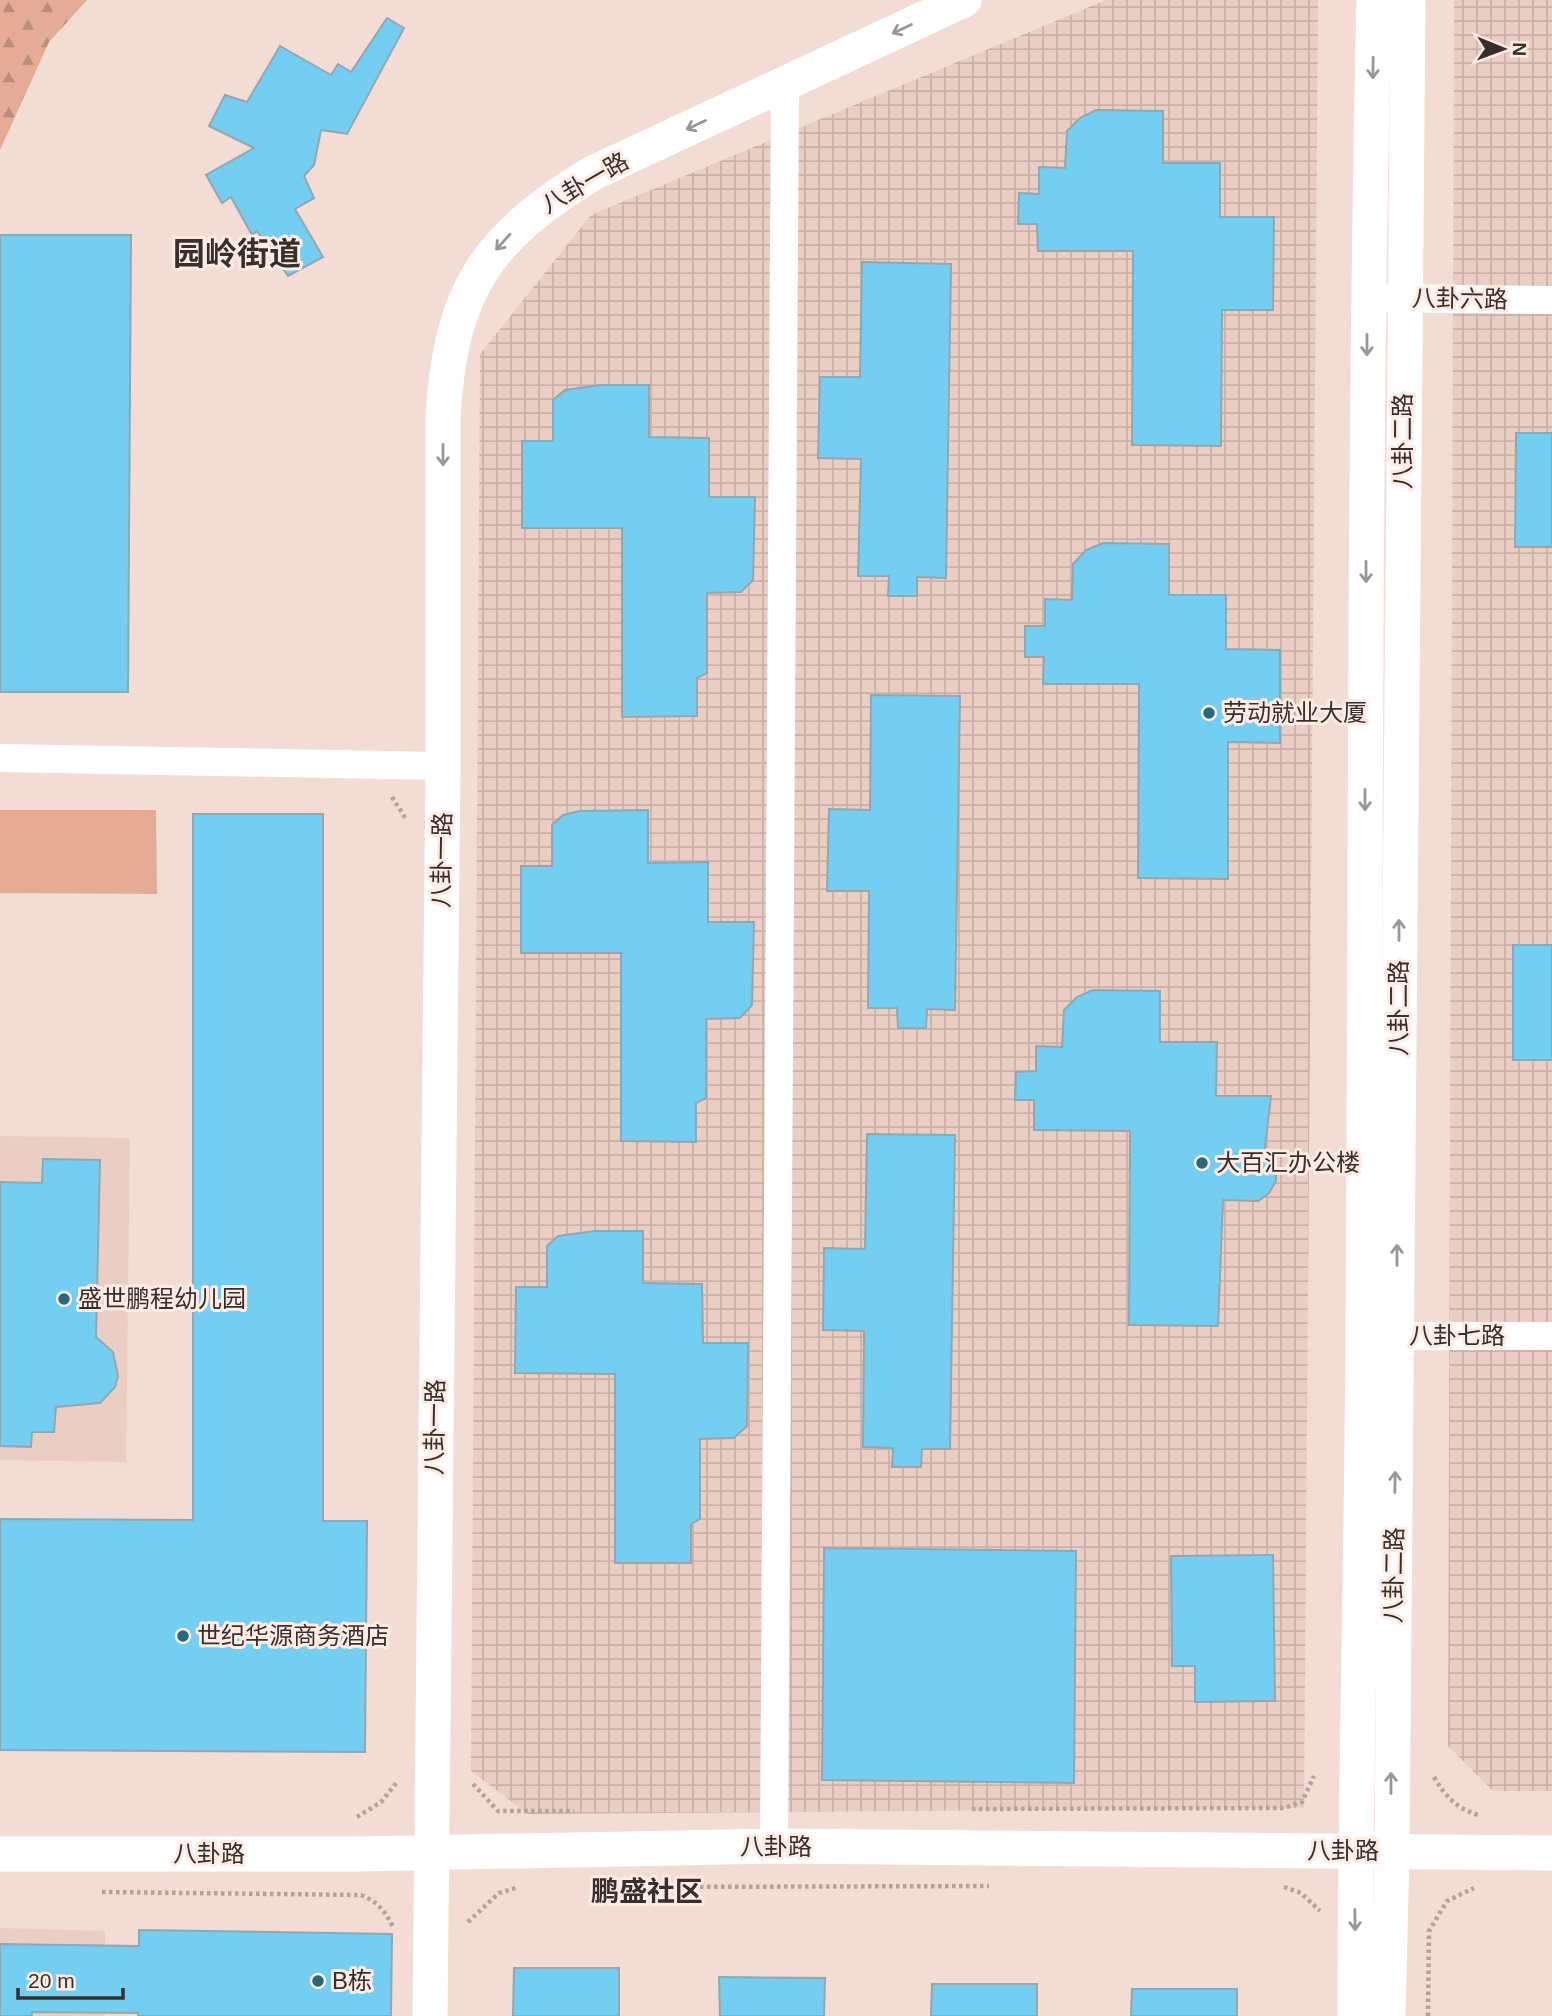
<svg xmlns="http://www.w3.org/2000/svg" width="1552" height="2016" font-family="Arial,'Noto Sans SC',sans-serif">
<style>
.built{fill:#ebcec3}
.industrial{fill:url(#industrial-grid)}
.forest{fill:url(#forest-firs)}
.pitch{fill:#e5ab94}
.building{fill:#74cef1;stroke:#92a7b0;stroke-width:2}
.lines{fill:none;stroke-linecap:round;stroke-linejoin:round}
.path{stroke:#b4a29c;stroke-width:4.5;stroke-dasharray:3.5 3.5;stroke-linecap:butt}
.minor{stroke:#fff;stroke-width:28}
.tertiary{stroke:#fff;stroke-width:35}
.oneway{stroke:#9b9796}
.poi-dot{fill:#2a687e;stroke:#fdebe4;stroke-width:2.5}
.labels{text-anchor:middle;stroke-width:6;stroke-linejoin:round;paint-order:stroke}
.street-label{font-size:24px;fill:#372f2c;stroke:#fdebe4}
.poi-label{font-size:24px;fill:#372f2c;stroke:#fdebe4;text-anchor:start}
.quarter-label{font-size:28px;font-weight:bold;fill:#372f2c;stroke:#fdebe4}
.district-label{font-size:32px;font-weight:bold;fill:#372f2c;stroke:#fdebe4}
</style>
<defs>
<pattern id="industrial-grid" width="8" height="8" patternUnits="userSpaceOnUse" patternTransform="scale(1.75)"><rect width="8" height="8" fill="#ebcec3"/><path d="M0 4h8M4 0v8" fill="none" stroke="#cab1a8"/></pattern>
<pattern id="forest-firs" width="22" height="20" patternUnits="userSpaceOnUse" patternTransform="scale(1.75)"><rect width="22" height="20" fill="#e5ab94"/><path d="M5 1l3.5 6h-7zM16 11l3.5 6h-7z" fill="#ba8c79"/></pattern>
</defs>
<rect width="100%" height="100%" fill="#f3dcd4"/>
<!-- built -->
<g class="built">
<path d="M 0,1136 L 130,1138 L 126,1462 L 0,1460 Z"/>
<path d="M 0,1928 L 105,1931 L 105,2016 L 0,2016 Z"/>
</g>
<!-- industrial -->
<g class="industrial">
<path d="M 1106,0 L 1318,0 L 1304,1808 L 528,1814 L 471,1771 L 480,354 L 591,215 Z"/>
<path d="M 1454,0 L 1552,0 L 1552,1791 L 1493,1791 L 1448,1746 Z"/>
</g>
<!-- forest -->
<path class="forest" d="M 0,0 L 87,0 L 49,42 L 0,150 Z"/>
<!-- pitch -->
<path class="pitch" d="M 0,810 L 156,810 L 157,894 L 0,893 Z"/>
<!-- building -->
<g class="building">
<path d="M 387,18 L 404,28 L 347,134 L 321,130 L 314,165 L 304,176 L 314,198 L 295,209 L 323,257 L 288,276 L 257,231 L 252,235 L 231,197 L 222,203 L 206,175 L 254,148 L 209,126 L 225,95 L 247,102 L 280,46 L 331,75 L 338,64 L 351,72 Z"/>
<path d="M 1096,110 L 1163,111 L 1163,163 L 1220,163 L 1220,217 L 1274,217 L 1273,310 L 1222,310 L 1221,446 L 1132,445 L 1133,251 L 1038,251 L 1037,224 L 1018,224 L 1019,193 L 1039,194 L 1039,167 L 1065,168 L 1067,131 L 1080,118 Z"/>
<path d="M 0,235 L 131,235 L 128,692 L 0,692 Z"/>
<path d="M 862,262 L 951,264 L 946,578 L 917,577 L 917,596 L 888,596 L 889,576 L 858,576 L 861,459 L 818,458 L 820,377 L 860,377 Z"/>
<path d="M 601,385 L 649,385 L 649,437 L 709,438 L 709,497 L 755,497 L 753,580 L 741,592 L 707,593 L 707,673 L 697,678 L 697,716 L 622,717 L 622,528 L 522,528 L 522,441 L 553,441 L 553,400 L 565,390 Z"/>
<path d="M 1516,433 L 1552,433 L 1552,547 L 1515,547 Z"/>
<path d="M 1103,543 L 1169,544 L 1169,595 L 1226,595 L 1226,649 L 1280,650 L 1280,743 L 1228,742 L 1228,879 L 1138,878 L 1139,684 L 1043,684 L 1044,657 L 1025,657 L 1025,626 L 1045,626 L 1045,599 L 1072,600 L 1073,564 L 1086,550 Z"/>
<path d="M 871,695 L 960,696 L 955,1010 L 927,1009 L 926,1028 L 898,1028 L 897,1008 L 868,1008 L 869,891 L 827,891 L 829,809 L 870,810 Z"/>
<path d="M 648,810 L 648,863 L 708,862 L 708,922 L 754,922 L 752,1005 L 740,1018 L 706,1019 L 706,1098 L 696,1103 L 696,1142 L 621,1141 L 621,953 L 521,953 L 521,866 L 552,866 L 552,825 L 563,815 L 580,811 Z"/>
<path d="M 193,814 L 323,814 L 323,1521 L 367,1521 L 365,1752 L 0,1750 L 0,1519 L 193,1520 Z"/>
<rect x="1513" y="945" width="39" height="115"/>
<path d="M 1093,990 L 1160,991 L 1160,1042 L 1217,1042 L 1216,1096 L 1271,1096 L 1265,1147 L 1276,1166 L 1276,1181 L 1269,1193 L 1258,1201 L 1223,1200 L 1218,1326 L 1129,1325 L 1130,1131 L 1034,1130 L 1034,1100 L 1015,1100 L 1016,1072 L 1036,1071 L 1036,1046 L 1062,1047 L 1064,1010 L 1077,997 Z"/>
<path d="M 867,1134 L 955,1135 L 950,1449 L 922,1449 L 921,1467 L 892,1467 L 893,1448 L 863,1447 L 864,1331 L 823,1330 L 824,1248 L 865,1249 Z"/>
<path d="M 43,1159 L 100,1160 L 96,1337 L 113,1352 L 118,1376 L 115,1387 L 100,1403 L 56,1407 L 54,1432 L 32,1432 L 31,1447 L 0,1446 L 0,1182 L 42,1183 Z"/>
<path d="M 595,1231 L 643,1231 L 643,1283 L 702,1284 L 703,1343 L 748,1343 L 747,1426 L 734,1438 L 700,1439 L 700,1519 L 691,1524 L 691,1563 L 615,1563 L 615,1374 L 515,1373 L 516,1287 L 547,1287 L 547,1246 L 558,1236 Z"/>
<path d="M 824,1548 L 1076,1551 L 1074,1783 L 822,1780 Z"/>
<path d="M 1273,1555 L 1275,1701 L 1195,1702 L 1195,1666 L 1172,1666 L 1171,1556 Z"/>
<path d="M 139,1930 L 392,1934 L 391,2016 L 138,2016 L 138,2013 L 32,2012 L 32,2016 L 0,2016 L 0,1944 L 139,1946 Z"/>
<path d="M 514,1968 L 619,1968 L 619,2016 L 513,2016 Z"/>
<path d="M 719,1977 L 825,1978 L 824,2016 L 720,2016 Z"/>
<path d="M 932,1984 L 1037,1984 L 1037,2016 L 931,2016 Z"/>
<path d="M 1132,1989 L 1237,1989 L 1237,2016 L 1131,2016 Z"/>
</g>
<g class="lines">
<!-- path -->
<g class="path">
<path d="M 392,797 L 406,819"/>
<path d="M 1434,1777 C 1445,1796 1456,1808 1478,1815"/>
<path d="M 473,1784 L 498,1811 L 574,1811"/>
<path d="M 972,1809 L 1284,1808 L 1302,1802 L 1314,1776"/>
<path d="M 357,1817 L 381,1802 L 397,1782"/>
<path d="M 651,1887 L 989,1886"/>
<path d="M 1284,1887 L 1301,1893 L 1320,1911"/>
<path d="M 102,1892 L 361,1895 C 378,1902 385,1911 393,1927"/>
<path d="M 468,1922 L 499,1893 L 516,1888"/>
<path d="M 1428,2016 L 1429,1931 L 1447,1901 L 1474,1888"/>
</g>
<!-- minor -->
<g class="minor">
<path d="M 1368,298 L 1552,300"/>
<path d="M 0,758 L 443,766"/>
<path d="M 1376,1336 L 1552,1336"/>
<path d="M 774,1846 L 785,84"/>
</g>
<!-- tertiary -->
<g class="tertiary">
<path d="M 0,1854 L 360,1854 L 774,1846 L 1552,1853"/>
<path d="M 430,2016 L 443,766 L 443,419 C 450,291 485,239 593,173 L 964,0"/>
<path d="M 1355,2016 C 1355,1786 1362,1557 1363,1327 C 1366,885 1364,442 1374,0"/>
<path d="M 1388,2016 L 1392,1852 L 1408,0"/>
</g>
</g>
<!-- one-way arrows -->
<defs><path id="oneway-shaft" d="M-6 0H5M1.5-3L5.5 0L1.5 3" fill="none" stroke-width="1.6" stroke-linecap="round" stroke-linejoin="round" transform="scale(1.75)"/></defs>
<g class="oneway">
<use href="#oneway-shaft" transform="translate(902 29) rotate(155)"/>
<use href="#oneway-shaft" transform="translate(1373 68) rotate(91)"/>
<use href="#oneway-shaft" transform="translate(696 125) rotate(155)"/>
<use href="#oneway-shaft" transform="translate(503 242) rotate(132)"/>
<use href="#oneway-shaft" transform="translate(1367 345) rotate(90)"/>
<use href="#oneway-shaft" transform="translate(443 455) rotate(90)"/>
<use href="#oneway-shaft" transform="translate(1366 572) rotate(90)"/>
<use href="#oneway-shaft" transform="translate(1365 800) rotate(90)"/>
<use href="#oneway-shaft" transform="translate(1399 930) rotate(-90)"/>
<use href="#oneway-shaft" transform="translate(1397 1255) rotate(-90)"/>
<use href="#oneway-shaft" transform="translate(1395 1482) rotate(-89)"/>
<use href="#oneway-shaft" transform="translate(1391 1783) rotate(-90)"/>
<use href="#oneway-shaft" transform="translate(1355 1920) rotate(89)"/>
</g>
<!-- markers -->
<g class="poi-dot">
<circle cx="1209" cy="713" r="7"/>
<circle cx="1202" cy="1163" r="7"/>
<circle cx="64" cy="1299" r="7"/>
<circle cx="183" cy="1636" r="7"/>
<circle cx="318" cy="1981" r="7"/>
</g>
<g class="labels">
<!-- street labels -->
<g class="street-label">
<text transform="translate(585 183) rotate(-30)" y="8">八卦一路</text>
<text transform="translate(1460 299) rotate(1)" y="8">八卦六路</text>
<text transform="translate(1403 441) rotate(-90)" y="8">八卦二路</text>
<text transform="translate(442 860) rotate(-89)" y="8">八卦一路</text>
<text transform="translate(1399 1008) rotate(-90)" y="8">八卦二路</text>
<text x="1457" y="1344">八卦七路</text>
<text transform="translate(435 1427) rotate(-89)" y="8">八卦一路</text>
<text transform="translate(1394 1575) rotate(-89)" y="8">八卦二路</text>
<text x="776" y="1855">八卦路</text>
<text x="1343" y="1859">八卦路</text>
<text x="209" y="1862">八卦路</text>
</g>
<!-- poi labels -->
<g class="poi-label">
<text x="1223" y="721">劳动就业大厦</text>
<text x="1216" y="1171">大百汇办公楼</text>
<text x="78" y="1307">盛世鹏程幼儿园</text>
<text x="197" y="1644">世纪华源商务酒店</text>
<text x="332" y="1989">B栋</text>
</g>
<!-- quarter labels -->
<g class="quarter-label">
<text x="647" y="1901">鹏盛社区</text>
</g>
<!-- district labels -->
<g class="district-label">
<text x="237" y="265">园岭街道</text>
</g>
</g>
<!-- north arrow -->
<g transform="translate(1503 49) rotate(91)" stroke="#fdebe4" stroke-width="5" paint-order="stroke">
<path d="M0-5L12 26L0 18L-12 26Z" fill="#372f2c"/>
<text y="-10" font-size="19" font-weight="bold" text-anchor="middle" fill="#372f2c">N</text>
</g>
<!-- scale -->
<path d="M18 1988v10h105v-10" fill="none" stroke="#372f2c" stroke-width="3.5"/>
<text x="28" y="1988" font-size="21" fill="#372f2c" stroke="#fdebe4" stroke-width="5" paint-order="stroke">20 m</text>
</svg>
